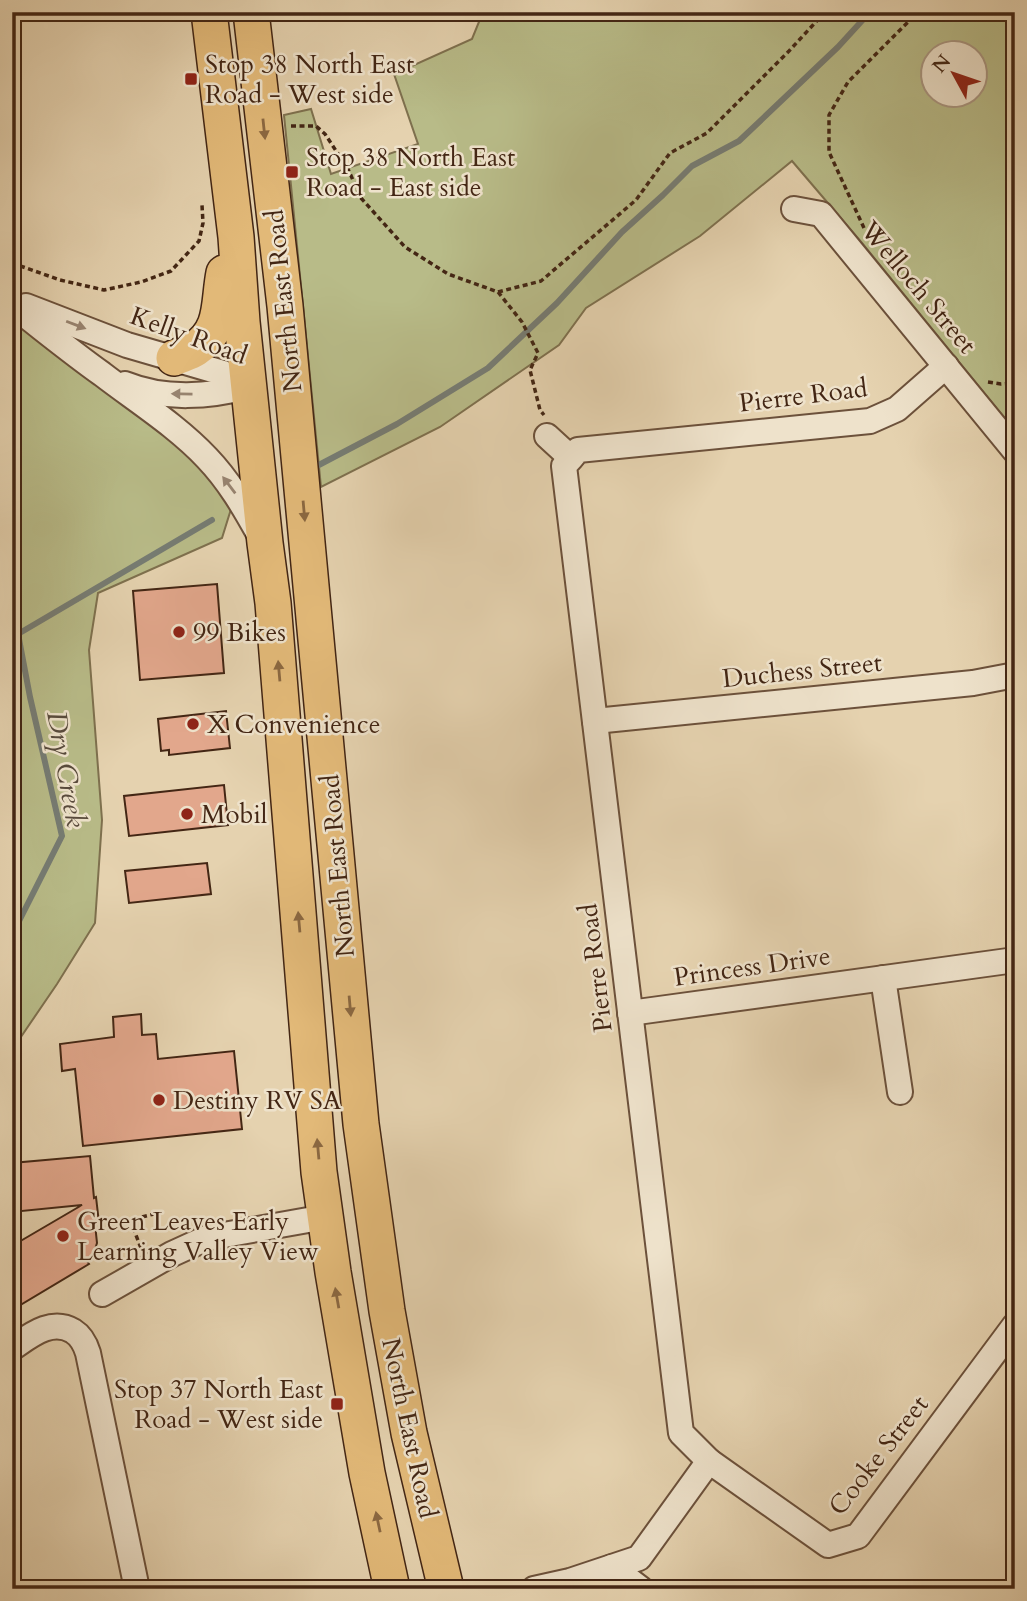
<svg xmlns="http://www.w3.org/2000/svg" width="1027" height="1601" font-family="Cardo,serif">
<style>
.green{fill:#b8bb88;stroke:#7e704e;stroke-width:2;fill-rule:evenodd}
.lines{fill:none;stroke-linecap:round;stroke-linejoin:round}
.stream{stroke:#767c73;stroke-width:6}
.building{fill:#e2a78c;stroke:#432614;stroke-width:2}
.minor-casing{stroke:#6c513b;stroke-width:28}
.highway-casing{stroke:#432614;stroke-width:38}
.path{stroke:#432614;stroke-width:3.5;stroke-dasharray:5 3.5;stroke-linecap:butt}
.minor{stroke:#eee2cb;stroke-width:24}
.highway{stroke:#e2b978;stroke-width:35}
.oneway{fill:#8b6841}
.oneway2{fill:#988470}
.poi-dot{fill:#8f2418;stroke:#eee2cb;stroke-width:2.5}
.labels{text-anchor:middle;stroke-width:5;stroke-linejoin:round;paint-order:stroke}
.poi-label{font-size:26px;fill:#432614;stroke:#eee2cb;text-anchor:start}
.street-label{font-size:26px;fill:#432614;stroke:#eee2cb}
.water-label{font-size:28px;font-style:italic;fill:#584a3c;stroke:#eee2cb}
</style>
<rect width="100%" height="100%" fill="#e5d2af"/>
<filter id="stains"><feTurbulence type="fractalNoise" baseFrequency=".00286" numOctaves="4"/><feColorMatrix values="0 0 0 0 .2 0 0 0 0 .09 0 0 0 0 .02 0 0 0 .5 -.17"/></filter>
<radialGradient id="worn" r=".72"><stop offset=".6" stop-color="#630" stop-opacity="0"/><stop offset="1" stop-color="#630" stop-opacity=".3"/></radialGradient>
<!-- green -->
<g class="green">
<path d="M 483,12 L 1015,12 L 1015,431 L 862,243 L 792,161 L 700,236 L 586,308 L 559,345 L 440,427 L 321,487 L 284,115 L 311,109 L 331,174 L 418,144 L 394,74 L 472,39 ZM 932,52 L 974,52 L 974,94 L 932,94 Z"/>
<path d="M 12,305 L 236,493 L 222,538 L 98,593 L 89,650 L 102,820 L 95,923 L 57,984 L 12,1050 Z"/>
</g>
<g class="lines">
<!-- stream -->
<g class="stream">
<path d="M 315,467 L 397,424 L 488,368 L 557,303 L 622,232 L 663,195 L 692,166 L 739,141 L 838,47 L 870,12"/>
<path d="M 12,602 L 30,697 L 62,836 L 12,935"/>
<path d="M 18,634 L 212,520"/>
</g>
</g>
<!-- building -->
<g class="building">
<path d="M 217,584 L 224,673 L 140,680 L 133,591 Z"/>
<path d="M 226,711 L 230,748 L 169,755 L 169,750 L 161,751 L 158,719 Z"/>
<path d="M 224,785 L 228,825 L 129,836 L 124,796 Z"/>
<path d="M 207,863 L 211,894 L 129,903 L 125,871 Z"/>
<path d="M 141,1014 L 142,1035 L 156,1034 L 158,1059 L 234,1051 L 242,1129 L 83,1146 L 75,1069 L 62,1071 L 60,1044 L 114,1037 L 113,1017 Z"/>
<path d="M 90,1156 L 94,1198 L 96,1197 L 99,1223 L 95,1224 L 97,1243 L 93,1256 L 87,1261 L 89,1264 L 12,1310 L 12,1246 L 82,1205 L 12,1212 L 12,1163 Z"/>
</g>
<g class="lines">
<!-- minor casing -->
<g class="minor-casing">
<g id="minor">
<path d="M 794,209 L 821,214 L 1015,451"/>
<path d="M 12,305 C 42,328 71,352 102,374 C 137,401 177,426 207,458 C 229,481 244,507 259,534"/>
<path d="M 26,306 L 127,345 L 223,373 L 249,386"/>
<path d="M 125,384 C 164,400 210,397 249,386"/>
<path d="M 547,436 L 571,458"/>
<path d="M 595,721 L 973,683 L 1015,675"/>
<path d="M 883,978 L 900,1092"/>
<path d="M 630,1013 L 1015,960"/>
<path d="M 102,1294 L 172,1254 L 207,1238 L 325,1217"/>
<path d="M 12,1348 C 30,1336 51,1318 73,1331 C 81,1336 85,1343 88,1353 L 137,1589"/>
<path d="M 709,1461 L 681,1433 L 564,466 L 578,450 L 870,421 L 897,409 L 946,366"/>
<path d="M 612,1567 L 641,1589"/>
<path d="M 534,1589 L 570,1581 L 639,1558 L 709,1461 L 828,1545 L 858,1536 L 1015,1325"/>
</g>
</g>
<!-- highway casing -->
<g class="highway-casing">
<g id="highway">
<path d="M 209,12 L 236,237 L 242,322 L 265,543 L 273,603 L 319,1172 L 333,1272 L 367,1473 L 392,1589"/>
<path d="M 251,12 L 285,306 L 361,1124 L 387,1311 L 409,1433 L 446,1589"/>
<path d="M 174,358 C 180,355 189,353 195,349 C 224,330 218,303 224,273"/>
</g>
</g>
<!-- path -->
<g class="path">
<path d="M 291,126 L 316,126 L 325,134 L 348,169 L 361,198 L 405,247 L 448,274 L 498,292 L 522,322 L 538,353 L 530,370 L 540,410 L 544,415"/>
<path d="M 864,228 L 829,152 L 829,115 L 848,82 L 918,12"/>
<path d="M 12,263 L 60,280 L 104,290 L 141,282 L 171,271 L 199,241 L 203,223 L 202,205"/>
<path d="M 498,292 L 541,281 L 636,200 L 670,153 L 707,133 L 789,51 L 825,12"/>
<path d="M 988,382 L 1001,384 L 1015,383"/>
<path d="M 141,1248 L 130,1220 L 154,1214"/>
</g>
<!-- minor -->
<use href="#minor" class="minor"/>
<!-- highway -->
<use href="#highway" class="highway"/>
</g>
<!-- one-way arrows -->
<defs><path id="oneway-solid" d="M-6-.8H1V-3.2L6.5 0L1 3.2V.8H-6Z" transform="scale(1.75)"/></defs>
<g class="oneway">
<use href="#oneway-solid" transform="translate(264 129) rotate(84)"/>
<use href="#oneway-solid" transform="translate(304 511) rotate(85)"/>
<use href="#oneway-solid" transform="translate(279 671) rotate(-95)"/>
<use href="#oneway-solid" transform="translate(299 922) rotate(-95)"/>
<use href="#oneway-solid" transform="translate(350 1006) rotate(85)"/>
<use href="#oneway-solid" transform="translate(318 1149) rotate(-95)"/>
<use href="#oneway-solid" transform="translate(337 1298) rotate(-100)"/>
<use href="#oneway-solid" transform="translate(378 1522) rotate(-102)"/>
</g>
<g class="oneway2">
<use href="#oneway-solid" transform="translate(76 325) rotate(21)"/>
<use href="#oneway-solid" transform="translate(182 394) rotate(-179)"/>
<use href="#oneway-solid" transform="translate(229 485) rotate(-127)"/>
</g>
<!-- markers -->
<g class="poi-dot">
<rect x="184" y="72" width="14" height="14" rx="3.5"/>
<rect x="285" y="165" width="14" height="14" rx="3.5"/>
<circle cx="179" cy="632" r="7"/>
<circle cx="193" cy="724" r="7"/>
<circle cx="187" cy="814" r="7"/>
<circle cx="159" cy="1100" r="7"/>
<circle cx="63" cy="1236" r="7"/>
<rect x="330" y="1397" width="14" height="14" rx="3.5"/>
</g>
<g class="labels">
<!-- poi labels -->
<g class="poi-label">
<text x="205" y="73">Stop 38 North East<tspan x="205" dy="30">Road - West side</tspan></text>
<text x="306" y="166">Stop 38 North East<tspan x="306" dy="30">Road - East side</tspan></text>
<text x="193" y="641">99 Bikes</text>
<text x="207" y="733">X Convenience</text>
<text x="201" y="823">Mobil</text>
<text x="173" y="1109">Destiny RV SA</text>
<text x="77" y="1230">Green Leaves Early<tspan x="77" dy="30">Learning Valley View</tspan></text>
<text x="323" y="1398" text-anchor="end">Stop 37 North East<tspan x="323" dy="30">Road - West side</tspan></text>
</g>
<!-- street labels -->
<g class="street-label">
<text transform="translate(919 287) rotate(50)" y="9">Welloch Street</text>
<text transform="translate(283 301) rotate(-96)" y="9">North East Road</text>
<text transform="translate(189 335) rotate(20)" y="9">Kelly Road</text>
<text transform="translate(803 395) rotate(-7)" y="9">Pierre Road</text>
<text transform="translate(802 670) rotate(-6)" y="9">Duchess Street</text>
<text transform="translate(337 866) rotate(-95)" y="9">North East Road</text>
<text transform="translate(752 966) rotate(-8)" y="9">Princess Drive</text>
<text transform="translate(595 968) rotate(-97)" y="9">Pierre Road</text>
<text transform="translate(410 1428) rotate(78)" y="9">North East Road</text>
<text transform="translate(878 1455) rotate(-52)" y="9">Cooke Street</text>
</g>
<!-- water labels -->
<g class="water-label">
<text transform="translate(67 769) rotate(80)" y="10">Dry Creek</text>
</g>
</g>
<!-- margin -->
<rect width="1027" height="1601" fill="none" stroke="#e5d2af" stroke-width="42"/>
<rect x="14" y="14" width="999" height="1573" fill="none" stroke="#432614" stroke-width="3.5"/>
<rect x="21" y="21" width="985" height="1559" fill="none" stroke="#432614" stroke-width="2"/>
<!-- north arrow -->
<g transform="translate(954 74) rotate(310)"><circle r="33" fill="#eee2cb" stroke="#aa9782" stroke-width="2"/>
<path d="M0-5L12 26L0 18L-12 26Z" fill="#8f2418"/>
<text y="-10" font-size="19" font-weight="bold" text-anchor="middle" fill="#432614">N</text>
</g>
<rect width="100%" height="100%" filter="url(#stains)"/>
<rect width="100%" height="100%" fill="url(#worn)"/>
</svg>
